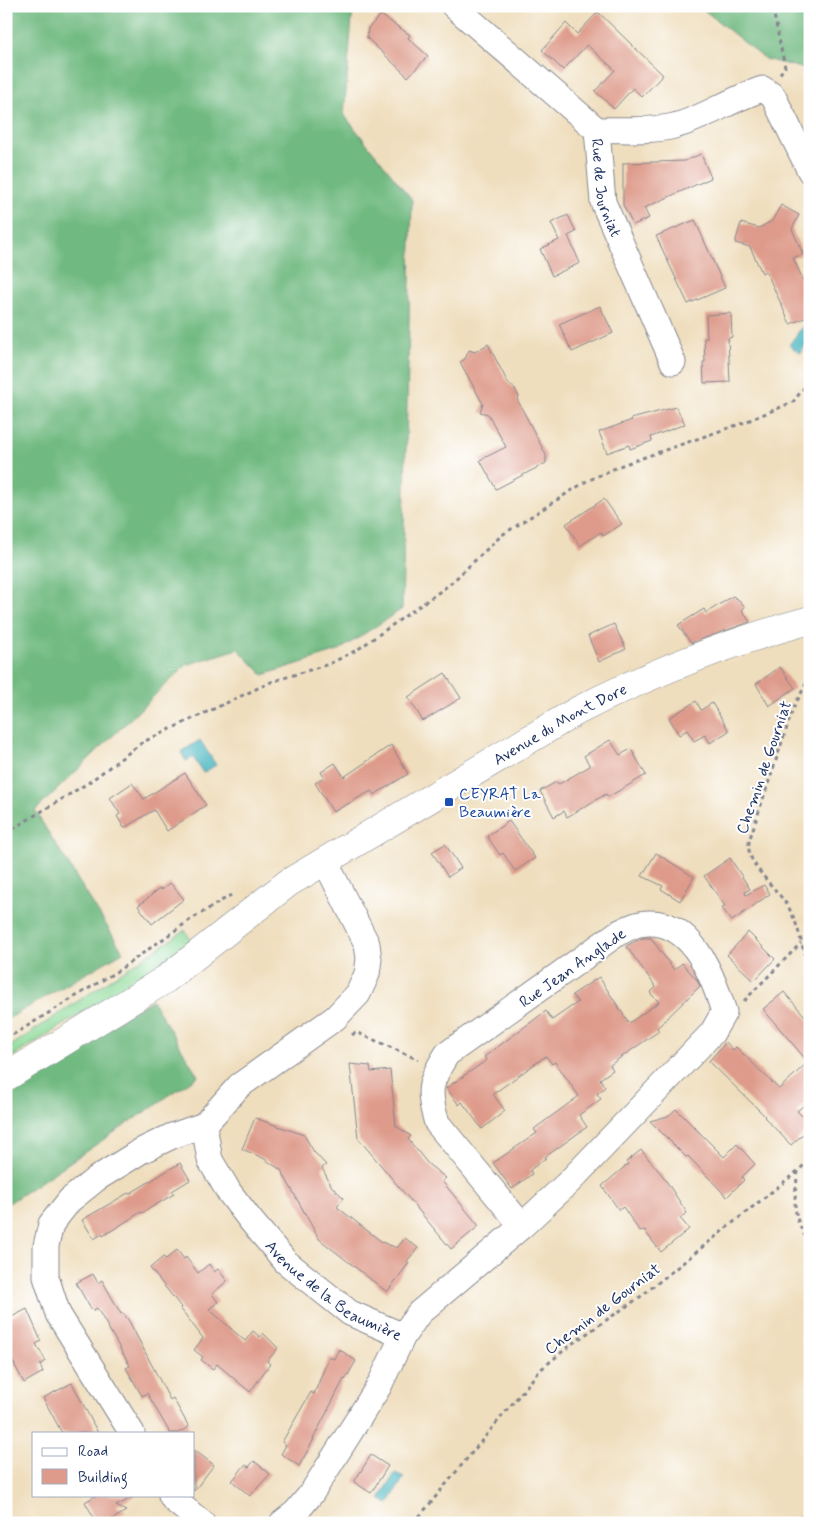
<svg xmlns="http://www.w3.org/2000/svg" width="816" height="1529" font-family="Mynerve,sans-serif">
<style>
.green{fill:#8bd997;stroke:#53847a}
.forest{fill:#70b980;stroke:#46746f}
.water{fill:#46b6bf;stroke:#30728e}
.building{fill:#de9b8b}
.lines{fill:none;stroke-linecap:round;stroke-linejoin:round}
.minor-casing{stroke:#85868e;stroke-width:27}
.major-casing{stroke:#85868e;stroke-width:29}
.path{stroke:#85868e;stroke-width:3;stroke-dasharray:4 4;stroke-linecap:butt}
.minor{stroke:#fff;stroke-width:25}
.major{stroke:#fff;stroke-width:28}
.transit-dot{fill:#1a4fb4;stroke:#fff;stroke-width:2}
.labels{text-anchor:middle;stroke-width:4;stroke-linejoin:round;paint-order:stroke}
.street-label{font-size:16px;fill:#1b2f5e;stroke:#fff}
.transit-label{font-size:16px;fill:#164399;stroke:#fff;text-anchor:start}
</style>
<rect width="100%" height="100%" fill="#fff"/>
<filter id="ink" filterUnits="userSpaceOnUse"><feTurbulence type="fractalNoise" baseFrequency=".02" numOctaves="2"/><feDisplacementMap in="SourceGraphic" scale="10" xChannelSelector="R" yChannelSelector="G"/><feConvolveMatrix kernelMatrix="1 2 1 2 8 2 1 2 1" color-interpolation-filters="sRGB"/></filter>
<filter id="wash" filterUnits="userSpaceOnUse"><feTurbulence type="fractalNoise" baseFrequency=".0096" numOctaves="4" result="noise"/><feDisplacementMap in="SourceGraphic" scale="20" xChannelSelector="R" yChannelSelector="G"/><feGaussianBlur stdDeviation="1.12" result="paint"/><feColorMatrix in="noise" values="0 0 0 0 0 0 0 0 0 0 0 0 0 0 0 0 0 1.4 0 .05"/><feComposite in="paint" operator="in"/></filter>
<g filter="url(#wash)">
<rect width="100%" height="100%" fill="#efdebd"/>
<!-- green -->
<path class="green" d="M 185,930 L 191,941 L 127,984 L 6,1061 L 6,1049 Z"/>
<!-- forest -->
<g class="forest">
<path d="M 6,6 L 353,6 L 344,115 L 412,200 L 402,609 L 338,651 L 263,675 L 238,649 L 186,665 L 35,811 L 123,952 L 6,1020 Z"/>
<path d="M 699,6 L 810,6 L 810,70 L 765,59 Z"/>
<path d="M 152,1000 L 198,1076 L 6,1205 L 6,1088 Z"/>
</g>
<!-- water -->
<g class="water">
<path d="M 803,326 L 810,330 L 810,339 L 800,353 L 789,345 Z"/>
<path d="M 200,740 L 216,765 L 203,773 L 193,757 L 186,761 L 181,752 Z"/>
<path d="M 395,1473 L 404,1477 L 388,1504 L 380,1499 Z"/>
</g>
<g id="blocks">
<!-- building -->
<g class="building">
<path d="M 598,12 L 663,75 L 642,97 L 633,88 L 614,109 L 595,91 L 615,70 L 587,45 L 563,70 L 542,50 L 566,23 L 577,34 Z"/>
<path d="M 381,15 L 410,35 L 408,38 L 428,56 L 408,77 L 367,38 L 368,28 Z"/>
<path d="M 701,154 L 711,178 L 644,208 L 649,218 L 633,225 L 623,205 L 623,163 L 685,161 Z"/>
<path d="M 781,205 L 799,215 L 792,229 L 803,254 L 793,258 L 810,295 L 810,316 L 790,324 L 766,271 L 762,273 L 750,247 L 735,243 L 741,223 L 759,228 L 772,221 Z"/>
<path d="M 568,215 L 576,232 L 568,236 L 580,263 L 552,276 L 540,249 L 559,240 L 551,223 Z"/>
<path d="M 695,220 L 725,288 L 688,304 L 656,236 Z"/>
<path d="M 600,306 L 613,333 L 572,352 L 559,324 Z"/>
<path d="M 731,313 L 732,337 L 728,338 L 730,382 L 704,383 L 703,362 L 705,362 L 704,338 L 707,338 L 706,315 Z"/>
<path d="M 488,344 L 508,383 L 515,389 L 519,397 L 517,399 L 546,455 L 546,463 L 496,489 L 480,460 L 506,447 L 488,414 L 480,412 L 483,404 L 460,362 L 465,359 L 469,350 L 475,352 Z"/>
<path d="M 676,407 L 685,424 L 651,437 L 652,441 L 630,449 L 629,445 L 607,453 L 599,432 L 632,420 L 631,419 Z"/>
<path d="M 604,499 L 622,524 L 603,536 L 601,532 L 580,546 L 566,524 Z"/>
<path d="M 733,596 L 740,601 L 745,607 L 742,610 L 750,622 L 691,643 L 678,625 L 704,609 L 706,613 Z"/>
<path d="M 614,624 L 626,649 L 599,662 L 588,636 Z"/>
<path d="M 780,667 L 795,688 L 769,706 L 756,684 Z"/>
<path d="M 445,673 L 461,698 L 423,721 L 408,697 Z"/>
<path d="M 696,701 L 701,710 L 712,703 L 729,731 L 710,743 L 705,735 L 694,741 L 687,730 L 679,735 L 669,718 Z"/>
<path d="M 610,740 L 620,755 L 631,749 L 646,775 L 608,797 L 606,794 L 567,817 L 564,811 L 554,817 L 540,791 L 556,782 L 559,784 L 590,766 L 584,756 Z"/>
<path d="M 391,745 L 408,774 L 374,795 L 371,791 L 333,812 L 315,783 L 324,777 L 321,772 L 335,763 L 344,777 Z"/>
<path d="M 185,773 L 206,805 L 167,831 L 154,810 L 124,828 L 117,816 L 120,814 L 110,798 L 132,783 L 144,799 Z"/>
<path d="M 509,821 L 535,858 L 515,871 L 503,853 L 500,855 L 487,836 Z"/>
<path d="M 445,844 L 461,868 L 448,877 L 432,852 Z"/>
<path d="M 656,853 L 694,877 L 680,901 L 661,889 L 663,886 L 642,876 Z"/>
<path d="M 730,858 L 750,889 L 745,892 L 746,895 L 764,885 L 770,894 L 732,921 L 722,908 L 725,906 L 704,876 Z"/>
<path d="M 170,883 L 184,899 L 152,924 L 138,906 L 160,888 L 162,890 Z"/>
<path d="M 748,932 L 775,959 L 754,981 L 727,955 Z"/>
<path d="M 642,938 L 651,938 L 674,970 L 682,963 L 697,980 L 700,986 L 657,1028 L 659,1031 L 610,1065 L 613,1070 L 600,1079 L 605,1087 L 597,1094 L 601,1099 L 579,1115 L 587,1127 L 545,1157 L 546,1158 L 530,1170 L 532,1174 L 512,1189 L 493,1163 L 537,1133 L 534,1129 L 579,1096 L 555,1062 L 552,1064 L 546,1056 L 493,1094 L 505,1111 L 482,1129 L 462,1102 L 459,1105 L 446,1088 L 487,1060 L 484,1057 L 546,1011 L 552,1020 L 578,1002 L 572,995 L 599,977 L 629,1023 L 659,1002 L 650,993 L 656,987 L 626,946 Z"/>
<path d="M 784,992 L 810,1022 L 810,1100 L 797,1111 L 810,1124 L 810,1128 L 791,1145 L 764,1117 L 765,1116 L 709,1061 L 726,1042 L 733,1050 L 736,1047 L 779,1089 L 808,1062 L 763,1009 Z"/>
<path d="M 350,1064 L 370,1066 L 371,1072 L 390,1070 L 396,1126 L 411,1136 L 408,1139 L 428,1164 L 446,1178 L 442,1181 L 479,1226 L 451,1249 L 358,1138 Z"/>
<path d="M 676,1109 L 724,1157 L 737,1144 L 755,1164 L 742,1177 L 744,1180 L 727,1197 L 688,1156 L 686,1157 L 650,1121 L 668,1116 Z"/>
<path d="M 255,1118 L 304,1135 L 314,1152 L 326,1165 L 322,1168 L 332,1187 L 344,1198 L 337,1207 L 382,1242 L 397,1248 L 405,1238 L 418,1248 L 407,1261 L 409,1263 L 387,1292 L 319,1239 L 281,1170 L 263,1158 L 242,1149 Z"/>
<path d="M 641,1150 L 663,1176 L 687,1213 L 680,1218 L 689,1229 L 661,1252 L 644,1230 L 640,1232 L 623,1207 L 619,1210 L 602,1186 L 628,1164 L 626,1162 Z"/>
<path d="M 180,1163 L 190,1180 L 172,1191 L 174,1194 L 142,1213 L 141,1212 L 103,1236 L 102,1234 L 94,1239 L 82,1220 L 128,1193 L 129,1194 Z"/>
<path d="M 177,1250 L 184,1259 L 186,1257 L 198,1273 L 209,1264 L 214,1272 L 218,1269 L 227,1281 L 212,1294 L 218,1302 L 209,1309 L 245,1341 L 253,1331 L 260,1337 L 263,1333 L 278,1348 L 267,1361 L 270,1364 L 250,1392 L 217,1364 L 213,1369 L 201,1360 L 203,1357 L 194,1350 L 203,1338 L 180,1308 L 181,1307 L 150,1268 L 163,1257 L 166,1259 Z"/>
<path d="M 93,1274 L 98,1283 L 102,1280 L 121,1314 L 123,1313 L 129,1321 L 170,1400 L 173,1398 L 189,1427 L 178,1433 L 170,1433 L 147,1393 L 142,1396 L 126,1368 L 130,1366 L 97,1308 L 92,1311 L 76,1283 Z"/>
<path d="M 27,1309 L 41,1341 L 36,1344 L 46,1361 L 40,1365 L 43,1372 L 24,1383 L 11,1358 L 6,1361 L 6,1320 Z"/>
<path d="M 339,1349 L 356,1361 L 345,1380 L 344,1379 L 313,1439 L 314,1439 L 299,1466 L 281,1454 L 286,1445 L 282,1442 L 311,1392 L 314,1394 L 329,1357 L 334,1359 Z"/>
<path d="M 72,1383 L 98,1433 L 62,1433 L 43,1398 Z"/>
<path d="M 194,1450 L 214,1465 L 194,1491 Z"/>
<path d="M 371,1455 L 388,1466 L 371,1493 L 354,1482 Z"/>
<path d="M 254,1461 L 270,1474 L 250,1496 L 232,1481 L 245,1465 L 249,1467 Z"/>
<path d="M 97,1495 L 137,1495 L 116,1506 L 126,1511 L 106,1523 L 97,1523 L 85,1502 Z"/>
</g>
</g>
</g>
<g filter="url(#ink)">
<use href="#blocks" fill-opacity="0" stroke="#85868e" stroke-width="1"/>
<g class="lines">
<!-- minor casing -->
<g class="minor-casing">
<g id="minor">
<path id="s1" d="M 454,6 L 597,130 L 603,202 L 673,362"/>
<path d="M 597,130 C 622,129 650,132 674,126 C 706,118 732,98 763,89 L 773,96 L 810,171"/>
<path id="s2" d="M 204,1125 L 210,1160 L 229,1192 L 252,1222 L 286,1262 L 350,1313 L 403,1336"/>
<path d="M 132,1433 L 58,1314 L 46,1277 L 46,1246 L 51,1224 L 70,1200 L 96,1179 L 141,1151 L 172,1136 L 204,1125 L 239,1086 L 335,1018 L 358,994 L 367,974 L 369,959 L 367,944 L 325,861"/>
<path d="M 171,1495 L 174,1500 L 202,1523"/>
<path d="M 282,1523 L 296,1512 L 311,1494 L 379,1386 L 403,1336 L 419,1313 L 522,1226 L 569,1182 L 712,1033 L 724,1012 C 712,973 690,915 640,924 C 633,925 625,930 618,933 L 447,1054 C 429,1082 427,1092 437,1123 L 522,1226"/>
</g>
</g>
<!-- major casing -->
<g class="major-casing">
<g id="major">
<path id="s3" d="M 6,1077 L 166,979 L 288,883 L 577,711 C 651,673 730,642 810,620"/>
</g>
</g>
<!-- path -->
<g class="path">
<path d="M 763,6 L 774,15 L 785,67 L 779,75"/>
<path d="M 810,676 L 793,709 L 750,838 C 749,842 748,846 749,850 C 751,869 781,892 790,910 C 800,929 803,952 810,973"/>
<path d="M 6,833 L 88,783 L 143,742 L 271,682 L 329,664 L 357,650 L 449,585 L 502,535 L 585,482 L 622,465 L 740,424 L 793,402 L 810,380"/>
<path d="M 744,1001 L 801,943"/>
<path d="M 352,1035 L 356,1032 L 419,1060"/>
<path d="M 6,1039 L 119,970 L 190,920 L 231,895"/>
<path d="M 798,1171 C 794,1201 791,1217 810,1243"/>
<path d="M 414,1523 L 540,1370 L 573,1343 L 640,1297 L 799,1170 L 810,1159"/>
<path d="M 791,1523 L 810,1511"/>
</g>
<!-- minor -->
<use href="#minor" class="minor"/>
<!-- major -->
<use href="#major" class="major"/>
</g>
</g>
<!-- markers -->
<rect class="transit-dot" x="444" y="797" width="10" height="10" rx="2.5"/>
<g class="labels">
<!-- street labels -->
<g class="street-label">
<text dy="6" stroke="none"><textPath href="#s1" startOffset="248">Rue de Journiat</textPath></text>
<text dy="6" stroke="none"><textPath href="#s3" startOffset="658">Avenue du Mont Dore</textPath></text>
<text transform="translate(763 767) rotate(-71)" y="6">Chemin de Gourniat</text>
<text transform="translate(572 967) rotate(-35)" y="6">Rue Jean Anglade</text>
<text dy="6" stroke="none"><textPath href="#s2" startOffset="219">Avenue de la Beaumière</textPath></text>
<text transform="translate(602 1308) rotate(-37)" y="6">Chemin de Gourniat</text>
</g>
<!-- transit labels -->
<g class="transit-label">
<text x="459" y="799">CEYRAT La<tspan x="459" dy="18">Beaumière</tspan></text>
</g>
</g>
<!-- margin -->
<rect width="816" height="1529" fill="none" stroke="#fff" stroke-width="25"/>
<!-- legend -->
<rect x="32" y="1432" width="162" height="65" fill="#ffffff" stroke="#a4acbf"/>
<rect x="42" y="1448" width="25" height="8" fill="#ffffff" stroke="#a4acbf"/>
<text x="78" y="1456" font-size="15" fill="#1b2f5e">Road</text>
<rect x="42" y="1469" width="25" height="15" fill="#de9b8b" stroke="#a4acbf"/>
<text x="78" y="1482" font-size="15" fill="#1b2f5e">Building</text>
</svg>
